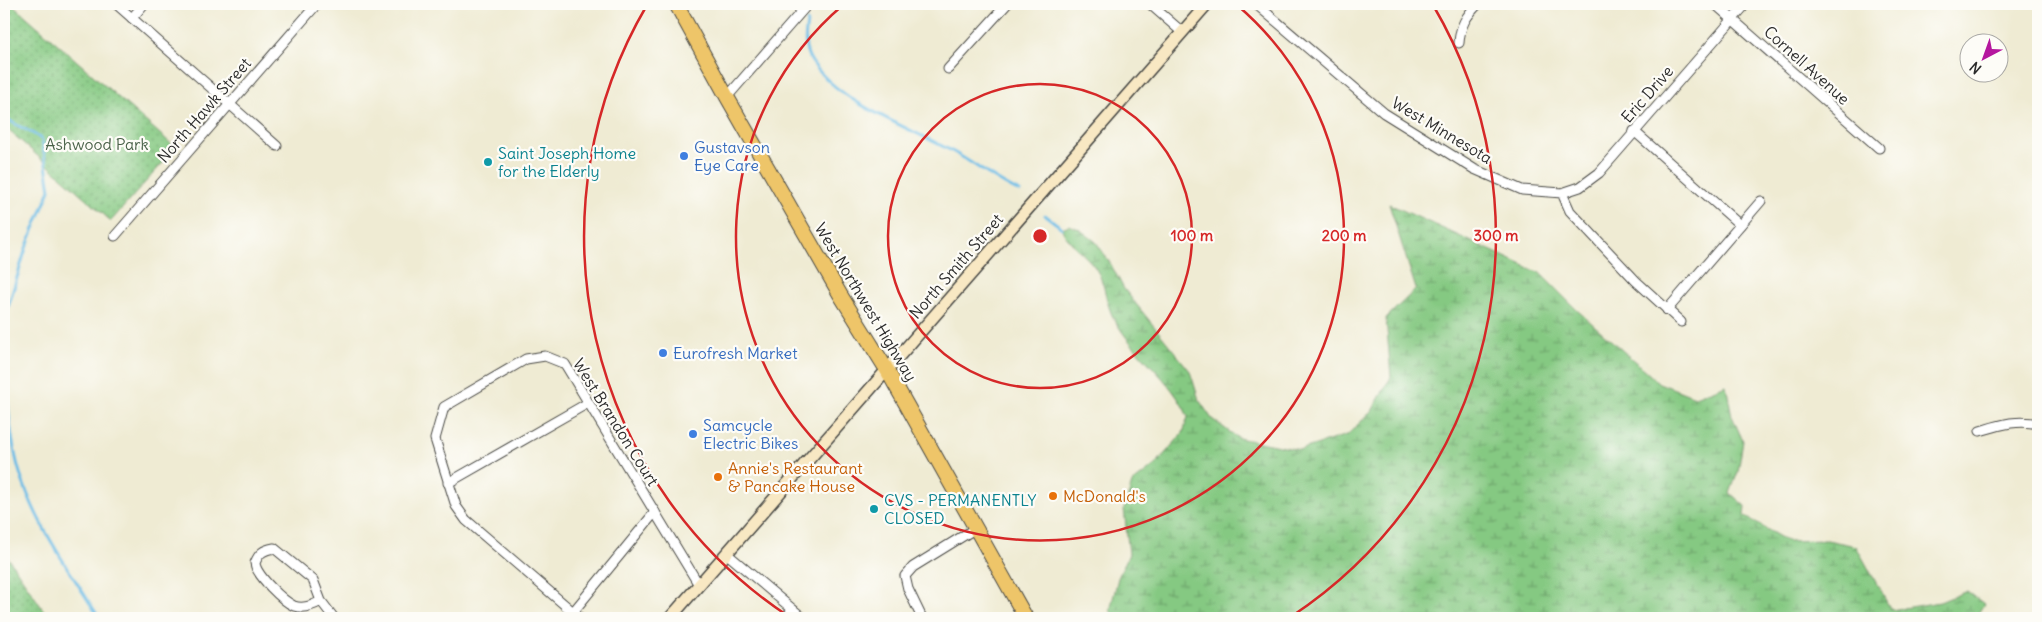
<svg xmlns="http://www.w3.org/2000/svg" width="2042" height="622" font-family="Delius,sans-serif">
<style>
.wetland{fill:url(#wetland-marsh);stroke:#587a56}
.park{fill:url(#park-dots);stroke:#587a56}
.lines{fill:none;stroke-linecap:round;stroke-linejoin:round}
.stream{stroke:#6abce6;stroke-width:3}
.street-casing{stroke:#484844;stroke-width:11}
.secondary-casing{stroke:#484844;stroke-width:14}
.primary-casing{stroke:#484844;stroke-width:16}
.street{stroke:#fff;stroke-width:9}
.secondary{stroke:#f8e8c3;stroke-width:11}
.primary{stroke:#eec569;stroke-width:14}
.ring{fill:none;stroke:#d62828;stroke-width:2.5}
.shop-dot{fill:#3f7fe0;stroke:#fdfcf7;stroke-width:2}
.culture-dot{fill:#0f9aa8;stroke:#fdfcf7;stroke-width:2}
.food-dot{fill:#e8710a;stroke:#fdfcf7;stroke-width:2}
.labels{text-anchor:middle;stroke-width:4.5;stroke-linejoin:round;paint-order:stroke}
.street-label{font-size:16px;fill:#2b2b2b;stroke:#fdfcf7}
.park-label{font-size:16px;fill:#4a6249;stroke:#fdfcf7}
.shop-label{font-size:16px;fill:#366cbe;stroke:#fdfcf7;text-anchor:start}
.culture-label{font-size:16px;fill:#0d838f;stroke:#fdfcf7;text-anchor:start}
.food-label{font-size:16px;fill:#c56008;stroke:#fdfcf7;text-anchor:start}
.centre{fill:#d62828;stroke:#fdfcf7;stroke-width:2.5}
.ring-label{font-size:15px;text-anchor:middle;font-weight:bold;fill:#d62828;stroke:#fdfcf7;stroke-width:4.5;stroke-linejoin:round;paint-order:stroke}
</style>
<defs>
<pattern id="wetland-marsh" width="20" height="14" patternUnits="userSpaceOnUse" patternTransform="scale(1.25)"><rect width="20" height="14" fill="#85c982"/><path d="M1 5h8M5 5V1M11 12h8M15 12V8" fill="none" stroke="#6da36b"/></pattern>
<pattern id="park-dots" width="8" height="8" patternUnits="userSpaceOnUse" patternTransform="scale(1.25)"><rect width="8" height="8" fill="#85c982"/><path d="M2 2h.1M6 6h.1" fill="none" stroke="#6da36b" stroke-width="1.8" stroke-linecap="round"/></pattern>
</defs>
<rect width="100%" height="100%" fill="#fdfcf7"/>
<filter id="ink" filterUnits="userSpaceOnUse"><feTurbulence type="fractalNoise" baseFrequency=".02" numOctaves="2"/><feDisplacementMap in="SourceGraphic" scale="10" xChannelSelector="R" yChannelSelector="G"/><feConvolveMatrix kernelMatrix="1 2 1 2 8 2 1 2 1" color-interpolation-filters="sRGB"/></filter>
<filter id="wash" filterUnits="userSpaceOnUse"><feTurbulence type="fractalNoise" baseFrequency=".0096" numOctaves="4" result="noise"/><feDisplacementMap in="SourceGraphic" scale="20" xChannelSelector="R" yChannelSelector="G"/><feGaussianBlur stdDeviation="1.12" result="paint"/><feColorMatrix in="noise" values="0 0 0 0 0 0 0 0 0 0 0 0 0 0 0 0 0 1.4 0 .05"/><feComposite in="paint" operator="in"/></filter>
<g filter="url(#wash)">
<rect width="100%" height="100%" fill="#efebd3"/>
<!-- wetland -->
<path class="wetland" d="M 1389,204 L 1540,273 L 1578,311 L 1659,383 L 1695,397 L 1726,385 L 1732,416 L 1743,441 L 1738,472 L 1730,493 L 1745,506 L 1744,516 L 1787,541 L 1827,540 L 1856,546 L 1891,610 L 1940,602 L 1967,591 L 1984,604 L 1975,618 L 1118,618 L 1110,611 L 1118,578 L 1129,554 L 1124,509 L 1132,483 L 1154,466 L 1183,433 L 1188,417 C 1172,379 1134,355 1114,319 C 1105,303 1106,284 1096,269 C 1089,257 1063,239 1062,228 L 1069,225 L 1079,229 L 1096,242 L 1109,261 L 1124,289 L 1190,371 L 1199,400 L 1212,419 L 1238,438 L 1300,450 L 1347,435 L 1372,411 L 1391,377 L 1386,318 L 1416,289 Z"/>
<!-- park -->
<g class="park">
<path d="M 4,4 L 12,4 L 176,148 L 111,221 L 4,126 Z"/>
<path d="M 4,552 L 49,618 L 4,618 Z"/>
</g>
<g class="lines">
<!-- stream -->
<g class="stream">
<path d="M 807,22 C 805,37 803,49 812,62 C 841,104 904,125 948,149 C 973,162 995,181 1020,192"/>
<path d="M 4,116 C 15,127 30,129 42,140 L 50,190 L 26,248 L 5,317 L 4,356"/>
<path d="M 1045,215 L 1062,228"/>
<path d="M 4,370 C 9,407 10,447 23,482 C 40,531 73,575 99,618"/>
</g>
</g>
</g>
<g filter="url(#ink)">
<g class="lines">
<!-- street casing -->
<g class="street-casing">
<g id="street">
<path d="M 116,4 L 277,146"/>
<path d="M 1150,4 L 1182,32"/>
<path d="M 1256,4 L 1384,113 L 1474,169 L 1522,190 L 1562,193 L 1570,211 L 1636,281 L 1681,322"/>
<path d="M 1715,4 L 1879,148"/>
<path d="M 132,18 L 144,4"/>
<path d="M 1459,43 C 1460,26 1466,16 1478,4"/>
<path d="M 948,69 L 1007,4"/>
<path d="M 727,97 L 808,4"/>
<path d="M 1634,131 L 1740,225"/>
<path d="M 1562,193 L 1580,187 L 1599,173 L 1746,4"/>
<path d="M 115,236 L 317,4"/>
<path d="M 1667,310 L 1761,201"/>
<path d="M 1980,431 C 2000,425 2017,419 2038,424"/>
<path d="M 448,483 L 588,403"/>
<path d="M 726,553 L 803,618"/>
<path d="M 321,601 C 314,605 303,609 294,606 C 283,601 256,575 255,563 C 259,553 263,550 274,548 L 313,580 L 321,601 L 334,618"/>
<path d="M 573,612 L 655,512"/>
<path d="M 580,618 L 466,520 L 456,506 L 435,439 L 444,407 L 526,359 L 545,356 L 565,364 L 699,585"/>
<path d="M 785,618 L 793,610"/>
<path d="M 922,618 L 908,589 L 905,576 L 913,567 L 976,528"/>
</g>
</g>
<!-- secondary casing -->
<g class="secondary-casing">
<path id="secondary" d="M 670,618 L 1207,4"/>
</g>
<!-- primary casing -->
<g class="primary-casing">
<path id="primary" d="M 676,4 L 727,97 L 841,296 L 887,370 L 1026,618"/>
</g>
<!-- street -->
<use href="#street" class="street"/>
<!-- secondary -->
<use href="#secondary" class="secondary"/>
<!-- primary -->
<use href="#primary" class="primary"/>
</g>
</g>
<!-- distance rings -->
<g class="ring">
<circle cx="1040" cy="236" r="152"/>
<path d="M1237 5A304 304 0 1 1 843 5"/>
<path d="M788 616A456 456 0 0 1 647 5M1433 5A456 456 0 0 1 1292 616"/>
</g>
<!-- markers -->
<g class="shop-dot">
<circle cx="684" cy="156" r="5"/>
<circle cx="663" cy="353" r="5"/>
<circle cx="693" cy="434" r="5"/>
</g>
<g class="culture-dot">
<circle cx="488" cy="162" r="5"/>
<circle cx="874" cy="509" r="5"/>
</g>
<g class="food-dot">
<circle cx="718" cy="477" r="5"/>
<circle cx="1053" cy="496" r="5"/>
</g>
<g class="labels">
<!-- street labels -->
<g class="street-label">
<text transform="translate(1807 65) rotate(42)" y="6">Cornell Avenue</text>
<text transform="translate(1647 94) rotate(-49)" y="6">Eric Drive</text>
<text transform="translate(204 110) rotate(-49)" y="6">North Hawk Street</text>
<text transform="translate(1442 130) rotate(31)" y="6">West Minnesota</text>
<text transform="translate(956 266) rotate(-49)" y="6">North Smith Street</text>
<text transform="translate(866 302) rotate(59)" y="6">West Northwest Highway</text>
<text transform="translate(616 422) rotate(58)" y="6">West Brandon Court</text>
</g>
<!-- park labels -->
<g class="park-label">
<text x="97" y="150">Ashwood Park</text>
</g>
<!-- shop labels -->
<g class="shop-label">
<text x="694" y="153">Gustavson<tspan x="694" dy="18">Eye Care</tspan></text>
<text x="673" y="359">Eurofresh Market</text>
<text x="703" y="431">Samcycle<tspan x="703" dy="18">Electric Bikes</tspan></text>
</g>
<!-- culture labels -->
<g class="culture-label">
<text x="498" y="159">Saint Joseph Home<tspan x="498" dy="18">for the Elderly</tspan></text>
<text x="884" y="506">CVS - PERMANENTLY<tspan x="884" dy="18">CLOSED</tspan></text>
</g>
<!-- food labels -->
<g class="food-label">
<text x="728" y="474">Annie's Restaurant<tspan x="728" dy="18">&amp; Pancake House</tspan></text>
<text x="1063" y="502">McDonald's</text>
</g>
</g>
<circle cx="1040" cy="236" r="8" class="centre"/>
<g class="ring-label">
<text x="1192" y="241">100 m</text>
<text x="1344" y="241">200 m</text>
<text x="1496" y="241">300 m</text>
</g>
<!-- margin -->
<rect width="2042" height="622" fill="none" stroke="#fdfcf7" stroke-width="20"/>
<!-- north arrow -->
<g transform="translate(1984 58) rotate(221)"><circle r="24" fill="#fdfcf7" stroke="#a9a8a5"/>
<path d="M0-4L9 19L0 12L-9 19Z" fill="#b5179e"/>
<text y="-8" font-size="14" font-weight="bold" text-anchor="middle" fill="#2b2b2b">N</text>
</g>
</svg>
